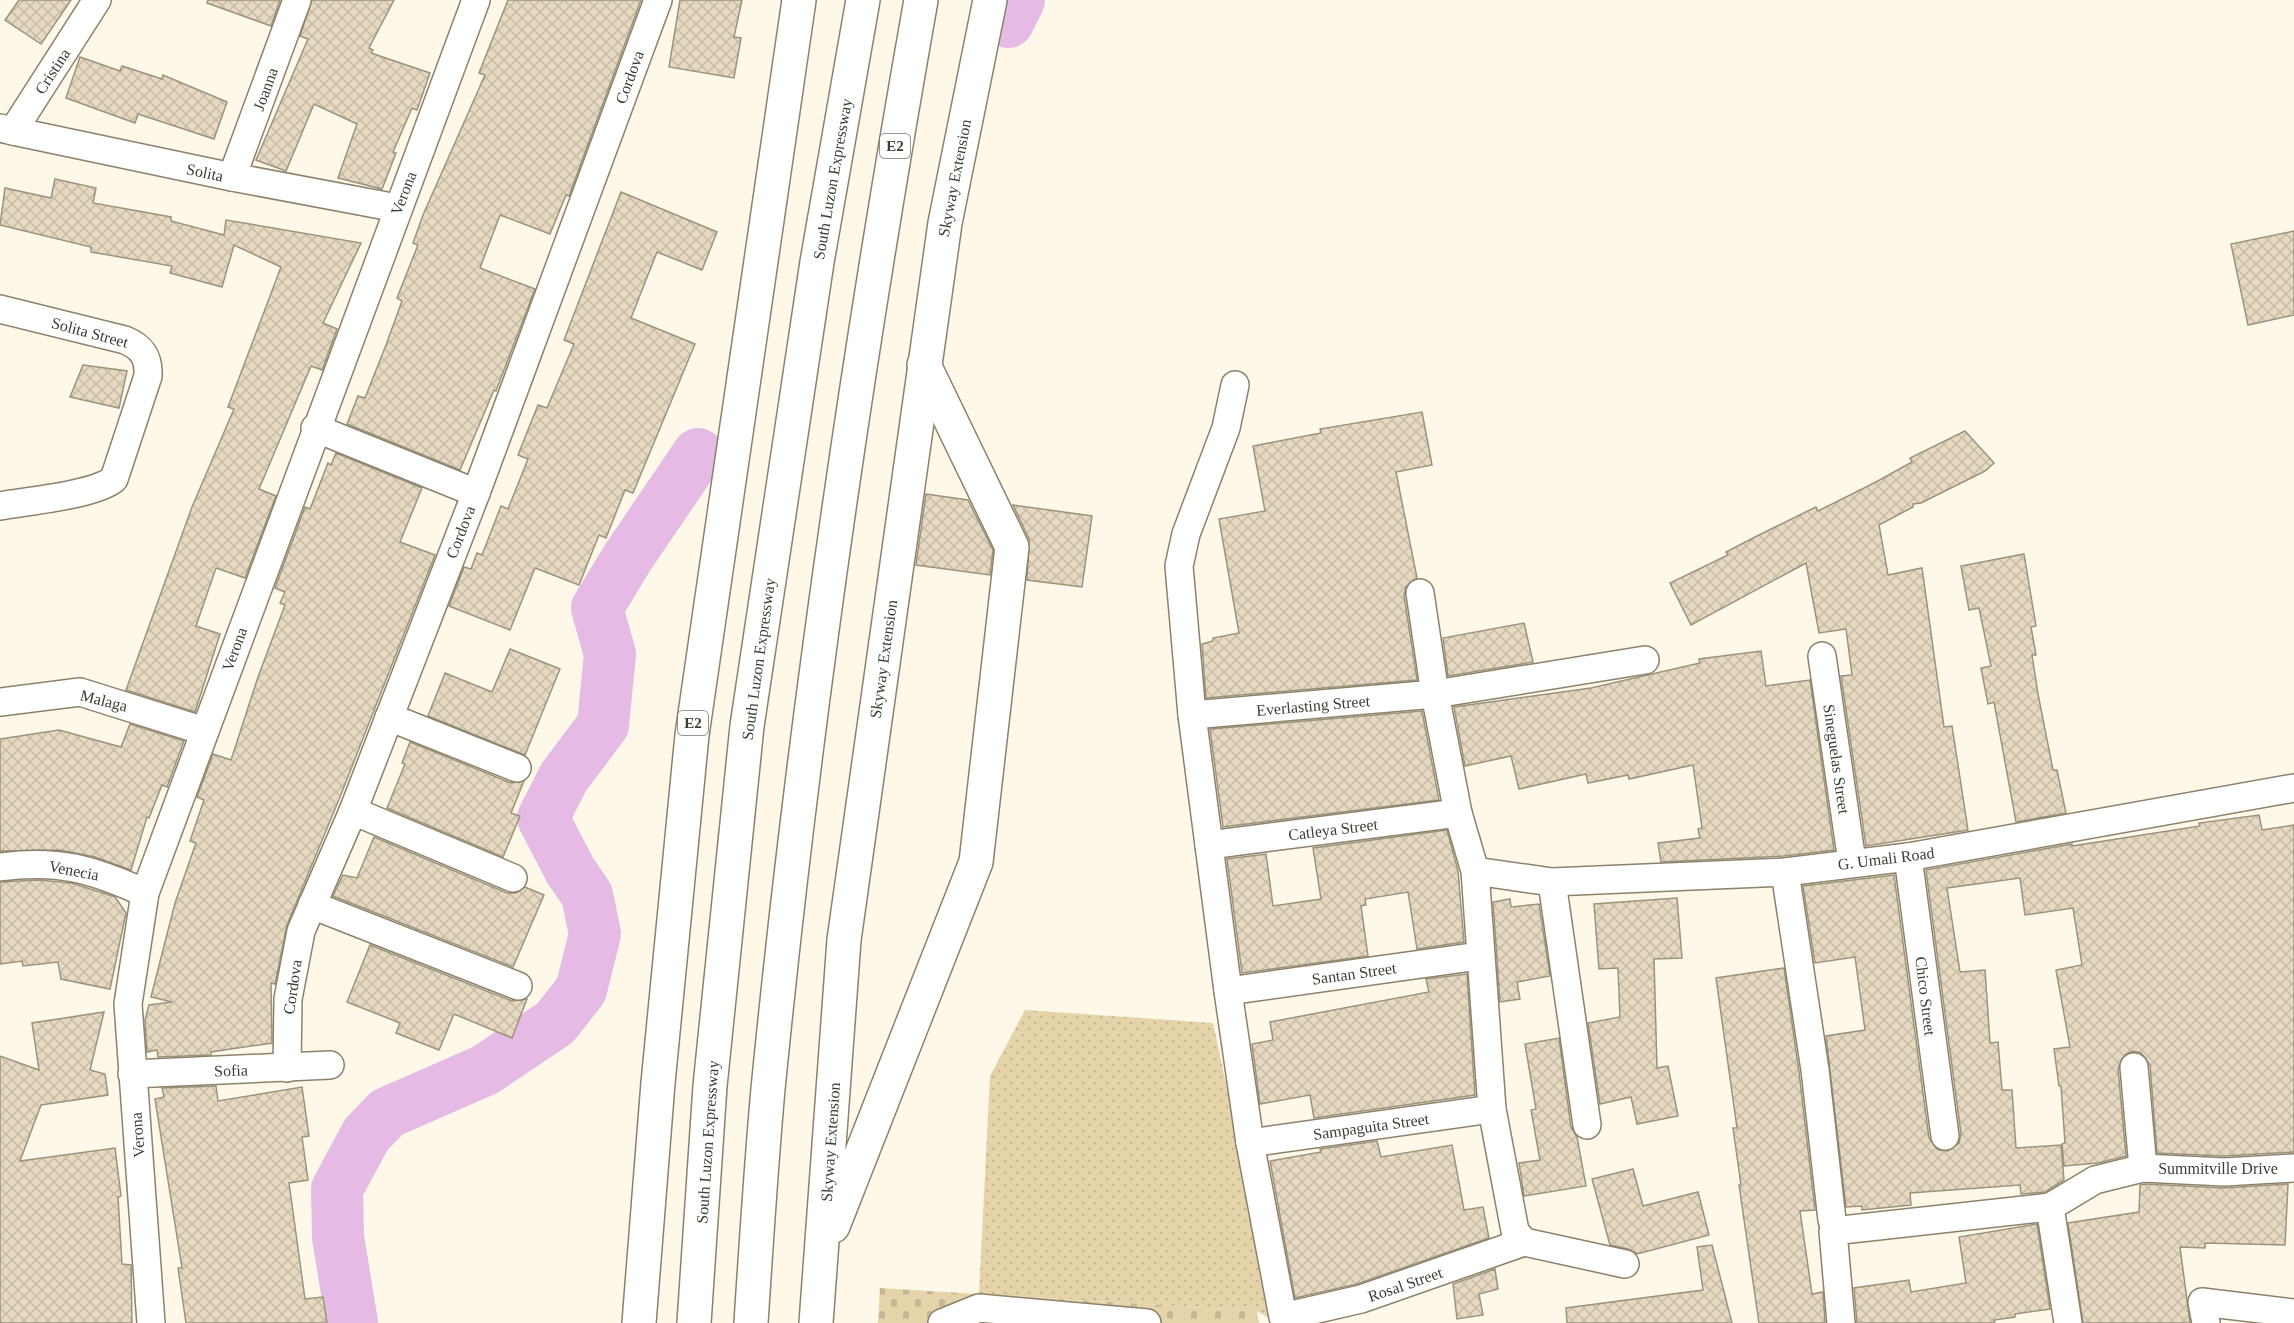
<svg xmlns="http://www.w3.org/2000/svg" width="2294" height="1323" font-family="Georgia,serif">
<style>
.grass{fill:url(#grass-dots)}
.cemetery{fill:url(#cemetery-stones)}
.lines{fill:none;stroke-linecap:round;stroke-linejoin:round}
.river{stroke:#e5bae5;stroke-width:52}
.building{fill:url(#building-cross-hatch);stroke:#9d937c;stroke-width:1.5}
.minor-casing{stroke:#8c826b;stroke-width:30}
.motorway-casing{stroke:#8c826b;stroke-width:36}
.minor{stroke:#fff;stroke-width:27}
.motorway{stroke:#fff;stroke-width:33}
.labels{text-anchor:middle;stroke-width:4.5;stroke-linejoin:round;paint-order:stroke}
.shield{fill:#fff;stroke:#7a7670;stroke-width:1.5}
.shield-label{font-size:15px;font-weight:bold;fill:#413c33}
.street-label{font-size:16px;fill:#413c33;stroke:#fff}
</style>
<defs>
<pattern id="grass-dots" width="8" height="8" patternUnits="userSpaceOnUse" patternTransform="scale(1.5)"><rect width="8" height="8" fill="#e5d3a9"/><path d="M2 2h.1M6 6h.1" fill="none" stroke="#c6b692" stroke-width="1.8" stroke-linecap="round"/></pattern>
<pattern id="cemetery-stones" width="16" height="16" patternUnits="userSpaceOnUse" patternTransform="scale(1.5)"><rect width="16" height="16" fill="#e5d3a9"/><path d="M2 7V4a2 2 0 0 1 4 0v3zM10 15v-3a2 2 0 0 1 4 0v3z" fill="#c6b692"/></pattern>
<pattern id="building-cross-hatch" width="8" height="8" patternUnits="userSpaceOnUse" patternTransform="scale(1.5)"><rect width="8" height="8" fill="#e5dac1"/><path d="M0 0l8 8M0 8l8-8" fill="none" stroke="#c6bca6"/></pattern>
</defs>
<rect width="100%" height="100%" fill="#fef8e9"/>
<!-- grass -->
<path class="grass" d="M 1025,1010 L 1213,1023 L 1277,1323 L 1257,1311 L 979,1294 L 990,1076 Z"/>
<!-- cemetery -->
<path class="cemetery" d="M 880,1288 L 1257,1311 L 1259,1323 L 878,1323 Z"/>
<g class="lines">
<!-- river -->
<g class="river">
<path d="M 1008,22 L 1019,0"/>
<path d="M 352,1323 L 338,1237 L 337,1189 L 366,1135 L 387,1113 L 485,1070 L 555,1023 L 581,990 L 595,934 L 587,895 L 570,870 L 543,818 L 564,777 L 603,725 L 610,654 L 597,608 L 628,557 L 698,454"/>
</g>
</g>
<!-- building -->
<g class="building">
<path d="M 19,0 L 71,0 L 41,44 L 5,20 Z"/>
<path d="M 208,0 L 280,0 L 271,26 L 207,3 Z"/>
<path d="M 312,0 L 394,0 L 369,48 L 373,50 L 371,53 L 430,73 L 417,110 L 412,108 L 393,152 L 396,153 L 382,189 L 338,178 L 357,124 L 314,104 L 286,171 L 256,160 L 308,39 L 300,36 Z"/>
<path d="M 508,0 L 641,0 L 569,196 L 566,195 L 550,234 L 500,215 L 480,268 L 535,289 L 496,391 L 494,390 L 460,470 L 347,424 L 358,396 L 365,398 L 386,345 L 402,301 L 397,298 L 418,245 L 413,243 L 423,215 L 485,75 L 479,73 Z"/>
<path d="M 680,0 L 742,0 L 734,37 L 741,38 L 734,78 L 669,67 Z"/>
<path d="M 80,57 L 120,71 L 122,66 L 162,79 L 163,75 L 227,102 L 214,139 L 138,114 L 135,123 L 66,98 Z"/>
<path d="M 55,179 L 96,188 L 93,203 L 171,217 L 171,221 L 224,235 L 226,220 L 361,243 L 323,323 L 337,329 L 322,370 L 311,366 L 259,489 L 276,496 L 245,578 L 216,568 L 196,626 L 220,634 L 195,712 L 126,690 L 192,507 L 234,409 L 228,407 L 281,267 L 234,245 L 222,287 L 170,273 L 172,266 L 91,252 L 91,247 L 0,225 L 5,188 L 51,198 Z"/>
<path d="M 621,192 L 717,232 L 702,270 L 657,252 L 631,318 L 695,344 L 633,493 L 625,490 L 606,538 L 599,535 L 579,585 L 535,568 L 510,630 L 449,606 L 464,567 L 471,569 L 477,553 L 482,555 L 501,506 L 508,509 L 528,459 L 518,455 L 538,405 L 547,408 L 574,344 L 564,340 Z"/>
<path d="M 2294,231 L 2294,315 L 2248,325 L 2231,244 Z"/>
<path d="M 83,365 L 127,371 L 119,408 L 70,397 Z"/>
<path d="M 1422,412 L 1432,465 L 1396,472 L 1417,578 L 1406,587 L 1404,595 L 1417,680 L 1206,698 L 1202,644 L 1213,641 L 1213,638 L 1239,633 L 1219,519 L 1265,511 L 1253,446 L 1321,433 L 1320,429 Z"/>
<path d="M 1965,431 L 1994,463 L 1985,471 L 1921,503 L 1913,504 L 1913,507 L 1879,525 L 1888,575 L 1922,568 L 1944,727 L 1952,726 L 1968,830 L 1866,846 L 1841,676 L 1852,675 L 1846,629 L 1819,633 L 1806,563 L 1691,625 L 1670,583 L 1728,555 L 1726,552 L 1757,536 L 1816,507 L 1818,511 L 1876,482 L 1912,462 L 1910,458 Z"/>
<path d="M 336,453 L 422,488 L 400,542 L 435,555 L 340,797 L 287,925 L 275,984 L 271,983 L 272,1043 L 211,1052 L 211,1055 L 158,1057 L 157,1050 L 147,1052 L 145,1020 L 149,1005 L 172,1002 L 151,997 L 175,903 L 196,843 L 190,841 L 204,800 L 197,797 L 213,754 L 231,760 L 258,677 L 285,605 L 280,603 L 285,592 L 275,588 L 305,507 L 310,509 L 328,463 L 331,465 Z"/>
<path d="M 926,494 L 968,500 L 993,550 L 990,575 L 916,565 Z"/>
<path d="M 1013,505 L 1092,516 L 1082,587 L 1027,580 L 1029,539 Z"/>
<path d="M 2024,554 L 2036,626 L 2031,627 L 2036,655 L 2032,655 L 2038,694 L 2053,770 L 2057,770 L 2066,813 L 2016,822 L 1994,702 L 1988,704 L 1981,668 L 1991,666 L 1979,608 L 1969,610 L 1961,566 Z"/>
<path d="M 1524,623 L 1533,662 L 1448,676 L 1443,638 Z"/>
<path d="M 510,649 L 560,669 L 525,755 L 428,716 L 445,673 L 492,692 Z"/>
<path d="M 1761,651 L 1766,686 L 1810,680 L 1834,850 L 1784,856 L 1661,862 L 1658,843 L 1700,838 L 1698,829 L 1702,828 L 1693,765 L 1629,779 L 1628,775 L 1588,783 L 1586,774 L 1519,789 L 1511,756 L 1465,766 L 1454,707 L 1591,688 L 1700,663 L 1699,659 Z"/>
<path d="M 1422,711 L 1439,800 L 1223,827 L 1210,729 Z"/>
<path d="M 130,724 L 184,741 L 167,787 L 162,785 L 149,818 L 147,817 L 131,870 L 95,857 L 60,850 L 0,851 L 0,739 L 59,730 L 121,747 Z"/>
<path d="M 410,742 L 511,783 L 524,781 L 511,813 L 520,816 L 503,857 L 387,808 L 405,764 L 402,763 Z"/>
<path d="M 2259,815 L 2262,830 L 2294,825 L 2294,1152 L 2224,1156 L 2157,1153 L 2150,1065 L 2141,1053 L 2133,1051 L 2125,1055 L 2118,1068 L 2126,1156 L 2098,1163 L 2064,1166 L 2062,1144 L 2065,1143 L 2061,1086 L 2059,1086 L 2054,1049 L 2070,1047 L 2056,970 L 2082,965 L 2073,908 L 2025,915 L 2020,878 L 1947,888 L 1960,972 L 1985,970 L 1990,1043 L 1998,1042 L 2002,1090 L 2012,1090 L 2016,1148 L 2061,1145 L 2064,1180 L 2045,1192 L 2021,1194 L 2020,1185 L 1910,1193 L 1911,1205 L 1862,1210 L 1862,1206 L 1846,1207 L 1826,1036 L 1865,1030 L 1855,957 L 1815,963 L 1803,886 L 1894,875 L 1929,1138 L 1938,1150 L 1948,1151 L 1959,1143 L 1961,1134 L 1926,870 L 2072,844 L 2072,846 L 2200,826 L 2199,823 Z"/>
<path d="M 1447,830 L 1458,871 L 1464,942 L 1417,949 L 1408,892 L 1365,899 L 1366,905 L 1361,906 L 1368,956 L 1242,973 L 1227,859 L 1266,854 L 1273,906 L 1321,899 L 1313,848 Z"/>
<path d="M 374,837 L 507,893 L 516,893 L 525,887 L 544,895 L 513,967 L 333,896 L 343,875 L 357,878 Z"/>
<path d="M 39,880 L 71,883 L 103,893 L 115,897 L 126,913 L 110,989 L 61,979 L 58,962 L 23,966 L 22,961 L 0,964 L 0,882 Z"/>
<path d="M 1677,898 L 1682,958 L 1654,959 L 1657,1068 L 1668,1066 L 1678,1116 L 1637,1124 L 1631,1097 L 1600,1104 L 1588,1023 L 1620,1017 L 1618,968 L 1599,969 L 1594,904 Z"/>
<path d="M 1510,899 L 1511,907 L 1539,904 L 1550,976 L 1517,982 L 1520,999 L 1500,1002 L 1493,902 Z"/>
<path d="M 370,945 L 512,1001 L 527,999 L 512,1038 L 454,1014 L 439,1050 L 396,1033 L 400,1023 L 347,1002 Z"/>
<path d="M 1784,968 L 1799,1072 L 1815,1210 L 1800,1211 L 1812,1294 L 1823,1292 L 1825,1323 L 1759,1323 L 1739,1185 L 1741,1185 L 1733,1128 L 1737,1128 L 1716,978 Z"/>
<path d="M 1467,974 L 1475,1095 L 1314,1118 L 1310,1095 L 1260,1104 L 1252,1044 L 1273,1040 L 1270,1022 L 1429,992 L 1426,979 Z"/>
<path d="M 104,1012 L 90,1070 L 105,1074 L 108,1095 L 41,1105 L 20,1161 L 115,1148 L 121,1196 L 118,1197 L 122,1264 L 131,1265 L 132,1323 L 0,1323 L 0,1056 L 39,1070 L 32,1023 Z"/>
<path d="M 1559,1038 L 1571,1127 L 1577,1137 L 1586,1186 L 1524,1196 L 1519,1163 L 1540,1160 L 1531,1110 L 1536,1109 L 1525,1044 Z"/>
<path d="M 216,1086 L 218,1101 L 302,1087 L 309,1136 L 302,1137 L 308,1180 L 289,1183 L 305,1299 L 323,1297 L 327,1323 L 186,1323 L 178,1268 L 182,1268 L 155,1099 L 164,1097 L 162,1088 Z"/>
<path d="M 1377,1141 L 1381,1157 L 1452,1145 L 1464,1210 L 1483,1207 L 1489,1238 L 1357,1284 L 1295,1298 L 1270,1161 L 1321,1152 L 1320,1149 Z"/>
<path d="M 1633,1169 L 1643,1206 L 1698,1192 L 1709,1235 L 1637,1254 L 1628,1249 L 1610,1245 L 1592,1179 Z"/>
<path d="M 2145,1184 L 2223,1188 L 2288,1184 L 2285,1245 L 2205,1243 L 2205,1248 L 2180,1247 L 2190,1323 L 2083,1323 L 2068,1223 L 2139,1212 L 2140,1185 Z"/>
<path d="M 2037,1224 L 2050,1309 L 2015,1314 L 2015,1317 L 1994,1320 L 1995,1323 L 1857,1323 L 1854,1288 L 1909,1280 L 1911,1292 L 1966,1283 L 1959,1237 Z"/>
<path d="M 1712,1245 L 1732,1323 L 1567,1323 L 1566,1308 L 1703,1290 L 1697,1247 Z"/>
<path d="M 1495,1269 L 1498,1289 L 1479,1294 L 1483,1315 L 1457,1319 L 1453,1284 Z"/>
</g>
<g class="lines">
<!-- minor casing -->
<g class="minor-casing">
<g id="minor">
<path d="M 0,128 L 13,131 L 97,0"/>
<path d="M 13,131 L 232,177 L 397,208"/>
<path d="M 232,177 L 297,0"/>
<path d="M 0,309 L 125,340 C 142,347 149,357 148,376 L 114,479 C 95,495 27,501 0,506"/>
<path d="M 1235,385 L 1226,428 L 1186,534 L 1179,566 L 1192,715 L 1228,991 L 1250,1143 L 1283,1317 L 1361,1299 L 1524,1242"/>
<path d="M 315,428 L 476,493"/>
<path d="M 1420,593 L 1435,694 L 1458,813 L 1475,871 L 1492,1109 L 1515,1231 L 1524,1242 L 1625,1264"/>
<path d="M 1822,656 L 1852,862"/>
<path d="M 0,702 L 80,692 L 204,731"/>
<path d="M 1192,715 L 1435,694 L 1645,660"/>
<path d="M 389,717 L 517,768"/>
<path d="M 353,811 L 513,878"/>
<path d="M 1209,845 L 1458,813"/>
<path d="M 1908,857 L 1945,1136"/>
<path d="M 0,867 C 58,859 92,869 145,893"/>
<path d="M 1475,871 L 1552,882 L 1785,872 L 1908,857 L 2294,788"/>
<path d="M 1785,872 L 1815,1070 L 1832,1220"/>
<path d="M 1552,882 L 1587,1125"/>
<path d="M 312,905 L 518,986"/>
<path d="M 1228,991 L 1479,956"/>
<path d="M 2134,1067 L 2143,1168"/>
<path d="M 287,1068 L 288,999 L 301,931 L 353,811 L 476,493 L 658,0"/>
<path d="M 132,1074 L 330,1065"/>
<path d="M 1250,1143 L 1492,1109"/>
<path d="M 151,1323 L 128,1004 L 145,893 L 476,0"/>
<path d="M 942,1323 L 979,1308 L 1147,1323"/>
<path d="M 1841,1323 L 1833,1231 L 2050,1207"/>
<path d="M 2068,1323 L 2050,1207 L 2095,1180 L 2143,1168 L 2224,1172 L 2294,1168"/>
<path d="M 2206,1323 L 2202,1302 L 2294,1313"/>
</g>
</g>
<!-- motorway casing -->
<g class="motorway-casing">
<g id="motorway">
<path d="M 833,1226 L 976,862 L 1012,547 L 924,365"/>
<path d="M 639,1323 L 658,1083 L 692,735 L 799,0"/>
<path d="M 694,1323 L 710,1086 L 747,726 L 817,262 L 863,0"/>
<path d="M 751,1323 C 756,1245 761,1167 768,1089 C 804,724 857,361 921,0"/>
<path d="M 816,1323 L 844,940 L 945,223 L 990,0"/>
</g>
</g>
<!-- minor -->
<use href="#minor" class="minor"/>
<!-- motorway -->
<use href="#motorway" class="motorway"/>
</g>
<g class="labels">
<!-- shield labels -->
<g class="shield">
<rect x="880" y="134" width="30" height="24" rx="4.5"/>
<rect x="678" y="711" width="30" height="24" rx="4.5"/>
</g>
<g class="shield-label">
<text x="895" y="151">E2</text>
<text x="693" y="728">E2</text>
</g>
<!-- street labels -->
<g class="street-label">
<text transform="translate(52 71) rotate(-57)" y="6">Cristina</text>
<text transform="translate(629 77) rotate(-70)" y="6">Cordova</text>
<text transform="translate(265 89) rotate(-70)" y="6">Joanna</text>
<text transform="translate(205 172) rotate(12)" y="6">Solita</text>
<text transform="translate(954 178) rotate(-79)" y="6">Skyway Extension</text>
<text transform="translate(832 179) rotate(-80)" y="6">South Luzon Expressway</text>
<text transform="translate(403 193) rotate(-69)" y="6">Verona</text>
<text transform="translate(90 332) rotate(15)" y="6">Solita Street</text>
<text transform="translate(460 532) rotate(-69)" y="6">Cordova</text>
<text transform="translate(234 649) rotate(-70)" y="6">Verona</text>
<text transform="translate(758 659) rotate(-82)" y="6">South Luzon Expressway</text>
<text transform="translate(883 659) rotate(-82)" y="6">Skyway Extension</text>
<text transform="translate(104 700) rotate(14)" y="6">Malaga</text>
<text transform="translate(1313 705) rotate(-5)" y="6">Everlasting Street</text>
<text transform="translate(1837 759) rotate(82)" y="6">Sineguelas Street</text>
<text transform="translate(1333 829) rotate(-7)" y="6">Catleya Street</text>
<text transform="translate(1886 858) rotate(-7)" y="6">G. Umali Road</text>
<text transform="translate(74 870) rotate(11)" y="6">Venecia</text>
<text transform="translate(1354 973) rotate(-8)" y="6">Santan Street</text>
<text transform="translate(292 987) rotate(-82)" y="6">Cordova</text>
<text transform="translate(1926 996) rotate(83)" y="6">Chico Street</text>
<text transform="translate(231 1070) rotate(-2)" y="6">Sofia</text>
<text transform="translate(1371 1126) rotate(-8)" y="6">Sampaguita Street</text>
<text transform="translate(137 1135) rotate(-94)" y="6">Verona</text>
<text transform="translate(707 1142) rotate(-86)" y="6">South Luzon Expressway</text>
<text transform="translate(830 1142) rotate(-86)" y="6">Skyway Extension</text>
<text x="2218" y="1174">Summitville Drive</text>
<text transform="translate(1405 1284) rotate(-19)" y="6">Rosal Street</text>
</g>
</g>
</svg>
